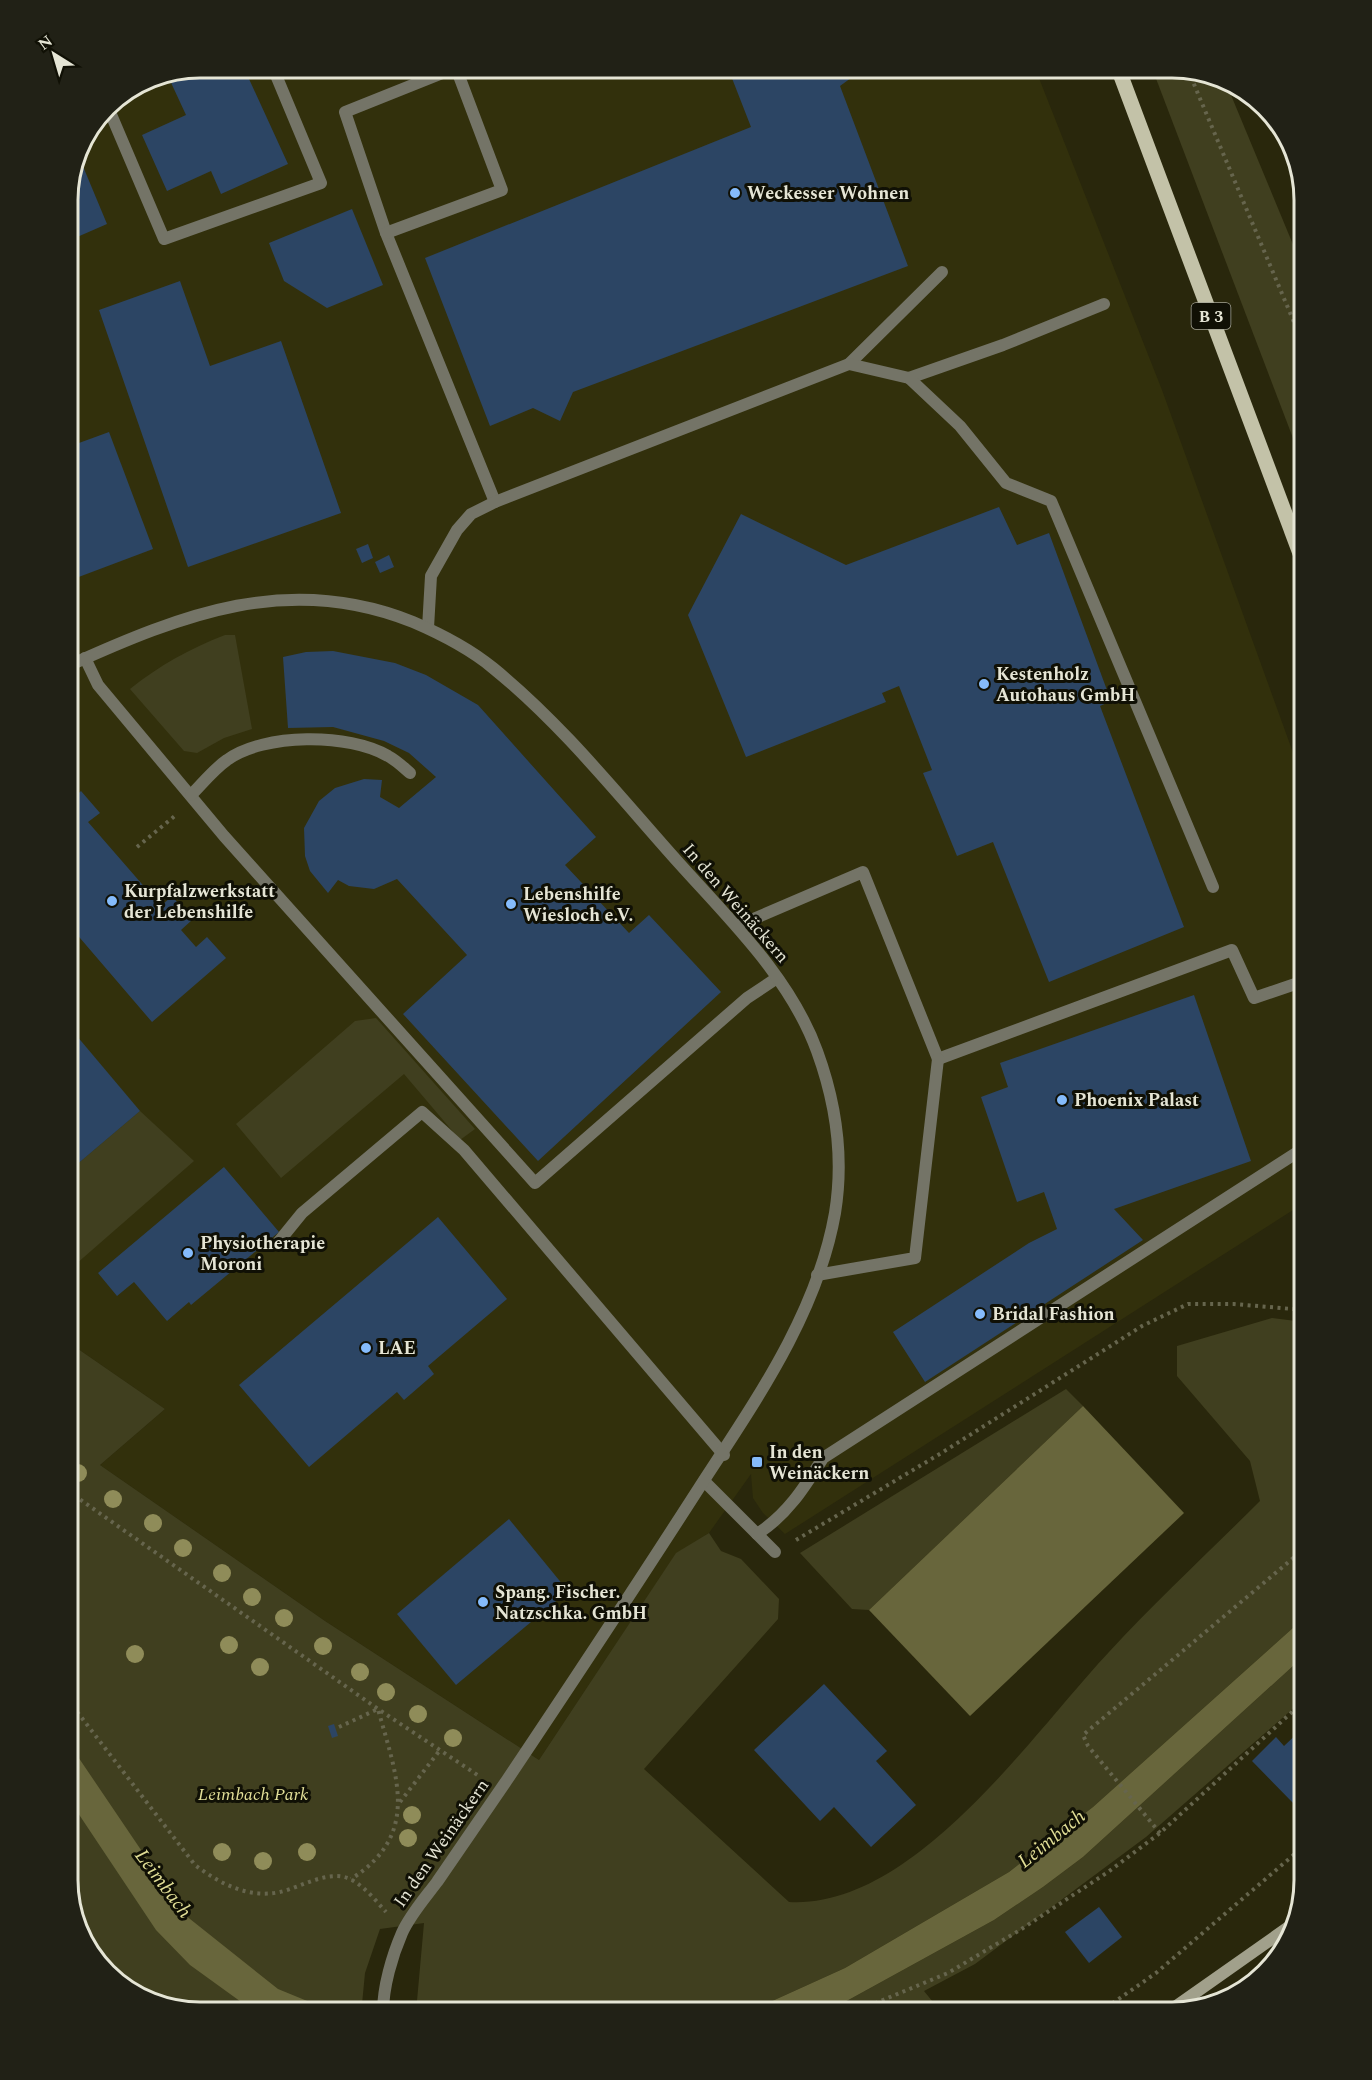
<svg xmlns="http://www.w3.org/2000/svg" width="1372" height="2080" font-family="Spectral,serif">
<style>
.built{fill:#32300c}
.green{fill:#403f1f}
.water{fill:#68663c}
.building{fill:#2c4564}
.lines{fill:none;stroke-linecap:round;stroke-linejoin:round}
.path{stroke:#66654d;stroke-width:4;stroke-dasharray:3 4.5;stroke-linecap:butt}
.lane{stroke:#747467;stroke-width:12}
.street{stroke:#747467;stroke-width:12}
.secondary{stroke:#a1a08b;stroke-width:12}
.primary{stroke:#c3c2a8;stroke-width:15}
.tree{fill:#8f8c59}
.poi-dot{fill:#85bbfb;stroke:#101005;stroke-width:2}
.labels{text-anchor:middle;stroke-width:6;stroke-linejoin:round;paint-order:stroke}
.shield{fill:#101005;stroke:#a5a597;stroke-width:1.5}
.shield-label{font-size:16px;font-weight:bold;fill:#e5e5d5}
.poi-label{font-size:18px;font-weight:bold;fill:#e5e5d5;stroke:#101005;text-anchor:start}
.street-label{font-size:18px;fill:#e5e5d5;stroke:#101005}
.park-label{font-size:18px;font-style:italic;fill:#e2df98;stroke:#101005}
.water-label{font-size:20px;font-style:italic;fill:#e0dd95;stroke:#101005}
.rim{fill:none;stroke:#e5e5d5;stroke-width:3}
</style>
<rect width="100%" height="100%" fill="#29270c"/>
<!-- built -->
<path class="built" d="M 200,68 L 1035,68 L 1162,390 L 1304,783 L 1304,1203 L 785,1534 L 763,1513 L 753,1498 L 751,1474 L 709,1533 L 676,1554 L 539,1760 L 325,1621 L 100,1465 L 165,1409 L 68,1342 L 68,191 L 78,149 L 106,106 L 149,77 Z"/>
<!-- green -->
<g class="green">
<path d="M 1152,68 L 1181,68 L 1226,83 L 1304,271 L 1304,467 Z"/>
<path d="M 225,635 L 235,635 L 252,729 L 224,738 L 197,753 L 184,751 L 130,689 C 160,665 189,649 225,635 Z"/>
<path d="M 376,1018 L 475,1129 L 460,1140 L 404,1074 L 281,1178 L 236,1124 L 355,1021 Z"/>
<path d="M 140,1111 L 194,1161 L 68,1271 L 68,1172 Z"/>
<path d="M 1272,1318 L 1304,1322 L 1304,1618 L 1093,1807 L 1009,1872 L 845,1968 L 770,2002 L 739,2012 L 416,2012 L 424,1923 L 380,1929 L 365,1973 L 362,2004 L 356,2005 L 356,2012 L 191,2012 L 133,1995 L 85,1946 L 68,1880 L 68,1342 L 165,1409 L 100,1465 L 325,1621 L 539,1760 L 676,1553 L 709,1533 L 721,1551 L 741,1559 L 779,1599 L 778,1619 L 644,1769 L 789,1902 C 914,1909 1032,1734 1109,1652 C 1157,1600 1210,1551 1260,1501 L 1250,1461 L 1177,1376 L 1177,1346 Z"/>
<path d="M 1066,1389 L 1083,1406 L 869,1610 L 852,1609 L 800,1553 Z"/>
<path d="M 1304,1656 L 1304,1699 L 1146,1837 L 975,1964 L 924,1991 L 941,2012 L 818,2012 L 843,2003 L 994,1920 L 1043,1887 L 1083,1857 Z"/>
</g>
<!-- water -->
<g class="water">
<path d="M 1083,1406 L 1184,1513 L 970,1716 L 869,1610 Z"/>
<path d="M 1304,1618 L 1304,1656 L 1083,1857 L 1043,1887 L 994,1920 L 843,2003 L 818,2012 L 739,2012 L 770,2002 L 845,1968 L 1009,1872 L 1093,1807 Z"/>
<path d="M 68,1742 L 185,1915 L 278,1989 L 334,2012 L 255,2012 L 190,1965 L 156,1930 L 68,1798 Z"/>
</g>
<!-- building -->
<g class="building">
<path d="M 200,68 L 244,68 L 288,164 L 221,194 L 211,171 L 167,191 L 142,135 L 186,115 L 167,74 Z"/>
<path d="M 728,68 L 850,68 L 855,75 L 840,86 L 908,266 L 573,392 L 560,421 L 533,408 L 490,426 L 425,258 L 751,127 Z"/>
<path d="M 77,152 L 107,224 L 68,241 L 68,191 Z"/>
<path d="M 352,209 L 383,285 L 327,308 L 284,281 L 269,243 Z"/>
<path d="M 180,281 L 210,366 L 281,341 L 341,513 L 188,567 L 99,310 Z"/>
<path d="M 109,432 L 153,549 L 68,581 L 68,447 Z"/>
<path d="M 999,507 L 1017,545 L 1049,533 L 1111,701 L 1100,706 L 1184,927 L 1049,982 L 993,842 L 957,856 L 923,773 L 932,770 L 899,686 L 882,693 L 886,702 L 746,757 L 688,615 L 741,514 L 846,565 Z"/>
<path d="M 368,544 L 373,558 L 362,563 L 356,549 Z"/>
<path d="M 389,555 L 394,567 L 380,573 L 375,562 Z"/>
<path d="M 333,651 L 395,663 L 426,675 L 478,705 L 596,837 L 565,865 L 629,933 L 649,915 L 721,992 L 538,1161 L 403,1014 L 467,955 L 397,879 L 374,889 L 349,886 L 338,880 L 328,893 L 310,871 L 305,856 L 304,828 L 319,801 L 335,788 L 364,779 L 382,780 L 380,797 L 399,808 L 436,777 L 409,753 L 384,741 L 333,727 L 288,728 L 283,657 L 306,652 Z"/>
<path d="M 81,791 L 100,813 L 88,822 L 161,906 L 172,896 L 192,920 L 181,930 L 196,947 L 207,937 L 226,958 L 152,1022 L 68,924 L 68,799 L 70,801 Z"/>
<path d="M 1194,995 L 1251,1161 L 1114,1209 L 1143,1240 L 925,1382 L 893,1332 L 1029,1243 L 1057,1229 L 1044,1192 L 1017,1202 L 981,1097 L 1008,1087 L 1000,1063 Z"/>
<path d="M 76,1035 L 140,1111 L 68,1172 L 68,1042 Z"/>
<path d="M 224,1167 L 279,1232 L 191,1305 L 189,1302 L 167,1321 L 134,1282 L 117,1296 L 98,1273 Z"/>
<path d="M 438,1217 L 507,1299 L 428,1366 L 434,1374 L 404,1400 L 397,1392 L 309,1467 L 239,1385 Z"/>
<path d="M 509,1519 L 568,1591 L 456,1685 L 397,1614 Z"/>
<path d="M 824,1684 L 887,1751 L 876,1761 L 916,1805 L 871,1847 L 834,1807 L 820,1821 L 754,1750 Z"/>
<path d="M 334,1724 L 338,1736 L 332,1738 L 328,1726 Z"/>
<path d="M 1304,1727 L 1304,1794 L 1294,1804 L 1252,1761 L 1276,1737 L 1284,1746 Z"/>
<path d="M 1099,1907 L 1122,1937 L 1089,1963 L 1065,1932 Z"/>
</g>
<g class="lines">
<!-- path -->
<g class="path">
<path d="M 1188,70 L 1304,346"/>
<path d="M 137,847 L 176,815"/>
<path d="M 68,1491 L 378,1709 L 479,1776"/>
<path d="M 796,1540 L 943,1452 L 1142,1326 L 1188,1304 L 1234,1304 L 1304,1310"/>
<path d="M 68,1700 L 195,1865 C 219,1883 248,1899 280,1892 C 302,1887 330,1868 352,1880 C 366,1888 376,1901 386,1912"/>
<path d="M 339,1727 L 378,1709 C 396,1775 422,1834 351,1879"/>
<path d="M 400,1802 L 440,1750"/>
<path d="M 1160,1833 L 1088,1746 L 1083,1735 L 1304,1549"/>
<path d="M 85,1946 L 86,1947"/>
<path d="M 854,2012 L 948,1973 L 1020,1930 L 1108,1872 L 1160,1833 L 1304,1701"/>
<path d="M 1100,2012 L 1156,1973 L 1304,1846"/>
</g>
<!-- lane -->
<g class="lane">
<path d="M 455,68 L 345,112 L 386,233 L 495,502"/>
<path d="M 107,105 L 164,239 L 321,183 L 273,68"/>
<path d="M 386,233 L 502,190 L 456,68"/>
<path d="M 849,364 L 942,272"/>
<path d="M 909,378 L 1003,345 L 1104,304"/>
<path d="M 428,628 L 431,576 L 457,530 L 471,514 L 495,502 L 849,364 L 909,378 L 960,426 L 1006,483 L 1051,501 L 1213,887"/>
<path d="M 85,658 L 98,685 L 224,836 L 535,1183 L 747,998 L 777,978"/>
<path d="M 191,795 C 202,784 214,769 227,760 C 264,733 349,733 388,756 C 396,760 403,767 410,773"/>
<path d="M 737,926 L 863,872 L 938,1059 L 1232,950 L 1254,998 L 1304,981"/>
<path d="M 276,1245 L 302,1213 L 422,1112 L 464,1150 L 724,1455"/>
<path d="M 817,1275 L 915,1258 L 938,1059"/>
<path d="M 704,1481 L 775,1552"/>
<path d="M 757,1534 C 787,1515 804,1488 823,1458 L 1304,1148"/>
<path d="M 1219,2000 L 1240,1993"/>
</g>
<!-- street -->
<path class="street" d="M 68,666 C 183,614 289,572 413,622 C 441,634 470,649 493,668 C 562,724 619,796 678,862 C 729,919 790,977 817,1051 C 836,1103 844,1158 835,1213 C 817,1315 754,1403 699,1488 C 636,1586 572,1683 507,1780 C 484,1814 460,1848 437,1882 C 425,1898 410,1915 402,1933 C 392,1956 383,1987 383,2012"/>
<!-- secondary -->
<path class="secondary" d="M 1168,2012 L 1293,1924"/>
<!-- primary -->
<path class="primary" d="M 1118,68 L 1304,564"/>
</g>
<!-- trees -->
<g class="tree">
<circle cx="78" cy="1473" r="9"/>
<circle cx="113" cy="1499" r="9"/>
<circle cx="153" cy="1523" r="9"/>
<circle cx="183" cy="1548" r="9"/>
<circle cx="222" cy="1573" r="9"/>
<circle cx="252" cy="1597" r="9"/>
<circle cx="284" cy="1618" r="9"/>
<circle cx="229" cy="1645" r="9"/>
<circle cx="323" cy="1646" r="9"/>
<circle cx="135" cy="1654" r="9"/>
<circle cx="260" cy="1667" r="9"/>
<circle cx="360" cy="1672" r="9"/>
<circle cx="386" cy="1692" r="9"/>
<circle cx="418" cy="1714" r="9"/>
<circle cx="453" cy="1738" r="9"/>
<circle cx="412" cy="1815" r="9"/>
<circle cx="408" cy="1838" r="9"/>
<circle cx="222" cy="1852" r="9"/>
<circle cx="307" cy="1852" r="9"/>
<circle cx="263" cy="1861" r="9"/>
</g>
<!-- markers -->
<g class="poi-dot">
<circle cx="735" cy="193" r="6"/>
<circle cx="984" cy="684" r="6"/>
<circle cx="112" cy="901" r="6"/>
<circle cx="511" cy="904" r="6"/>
<circle cx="1062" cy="1100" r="6"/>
<circle cx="188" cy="1253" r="6"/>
<circle cx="980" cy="1314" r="6"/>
<circle cx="366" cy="1348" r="6"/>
<rect x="751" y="1456" width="12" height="12" rx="3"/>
<circle cx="483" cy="1602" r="6"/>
</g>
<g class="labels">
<!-- shield labels -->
<rect class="shield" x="1191.5" y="303" width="39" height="26" rx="4.5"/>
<g class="shield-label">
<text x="1211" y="322">B 3</text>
</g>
<!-- poi labels -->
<g class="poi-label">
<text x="747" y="199">Weckesser Wohnen</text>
<text x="996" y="680">Kestenholz<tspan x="996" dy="21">Autohaus GmbH</tspan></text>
<text x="124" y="897">Kurpfalzwerkstatt<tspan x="124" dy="21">der Lebenshilfe</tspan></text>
<text x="523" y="900">Lebenshilfe<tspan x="523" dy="21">Wiesloch e.V.</tspan></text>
<text x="1074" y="1106">Phoenix Palast</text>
<text x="200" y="1249">Physiotherapie<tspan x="200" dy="21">Moroni</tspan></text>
<text x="992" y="1320">Bridal Fashion</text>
<text x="378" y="1354">LAE</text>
<text x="769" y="1458">In den<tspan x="769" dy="21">Weinäckern</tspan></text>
<text x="495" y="1598">Spang. Fischer.<tspan x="495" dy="21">Natzschka. GmbH</tspan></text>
</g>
<!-- street labels -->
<g class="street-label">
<text transform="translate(736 903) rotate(49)" y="6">In den Weinäckern</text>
<text transform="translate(441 1843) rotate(-55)" y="6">In den Weinäckern</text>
</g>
<!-- park labels -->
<g class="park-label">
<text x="253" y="1800">Leimbach Park</text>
</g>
<!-- water labels -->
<g class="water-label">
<text transform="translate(1051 1838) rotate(-39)" y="7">Leimbach</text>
<text transform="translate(164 1883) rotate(53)" y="7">Leimbach</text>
</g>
</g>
<!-- crop -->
<path d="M0 0H1372V2080H0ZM200 78H1172A122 122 0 0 1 1294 200V1880A122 122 0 0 1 1172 2002H200A122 122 0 0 1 78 1880V200A122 122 0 0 1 200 78Z" fill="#212116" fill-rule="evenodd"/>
<path class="rim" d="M200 78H1172A122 122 0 0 1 1294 200V1880A122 122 0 0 1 1172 2002H200A122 122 0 0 1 78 1880V200A122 122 0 0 1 200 78Z"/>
<!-- north arrow -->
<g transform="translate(54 54) rotate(323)" stroke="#101005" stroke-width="4.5" paint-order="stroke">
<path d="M0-4.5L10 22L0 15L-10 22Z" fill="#e5e5d5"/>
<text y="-9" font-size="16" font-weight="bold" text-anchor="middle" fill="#e5e5d5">N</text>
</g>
</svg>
